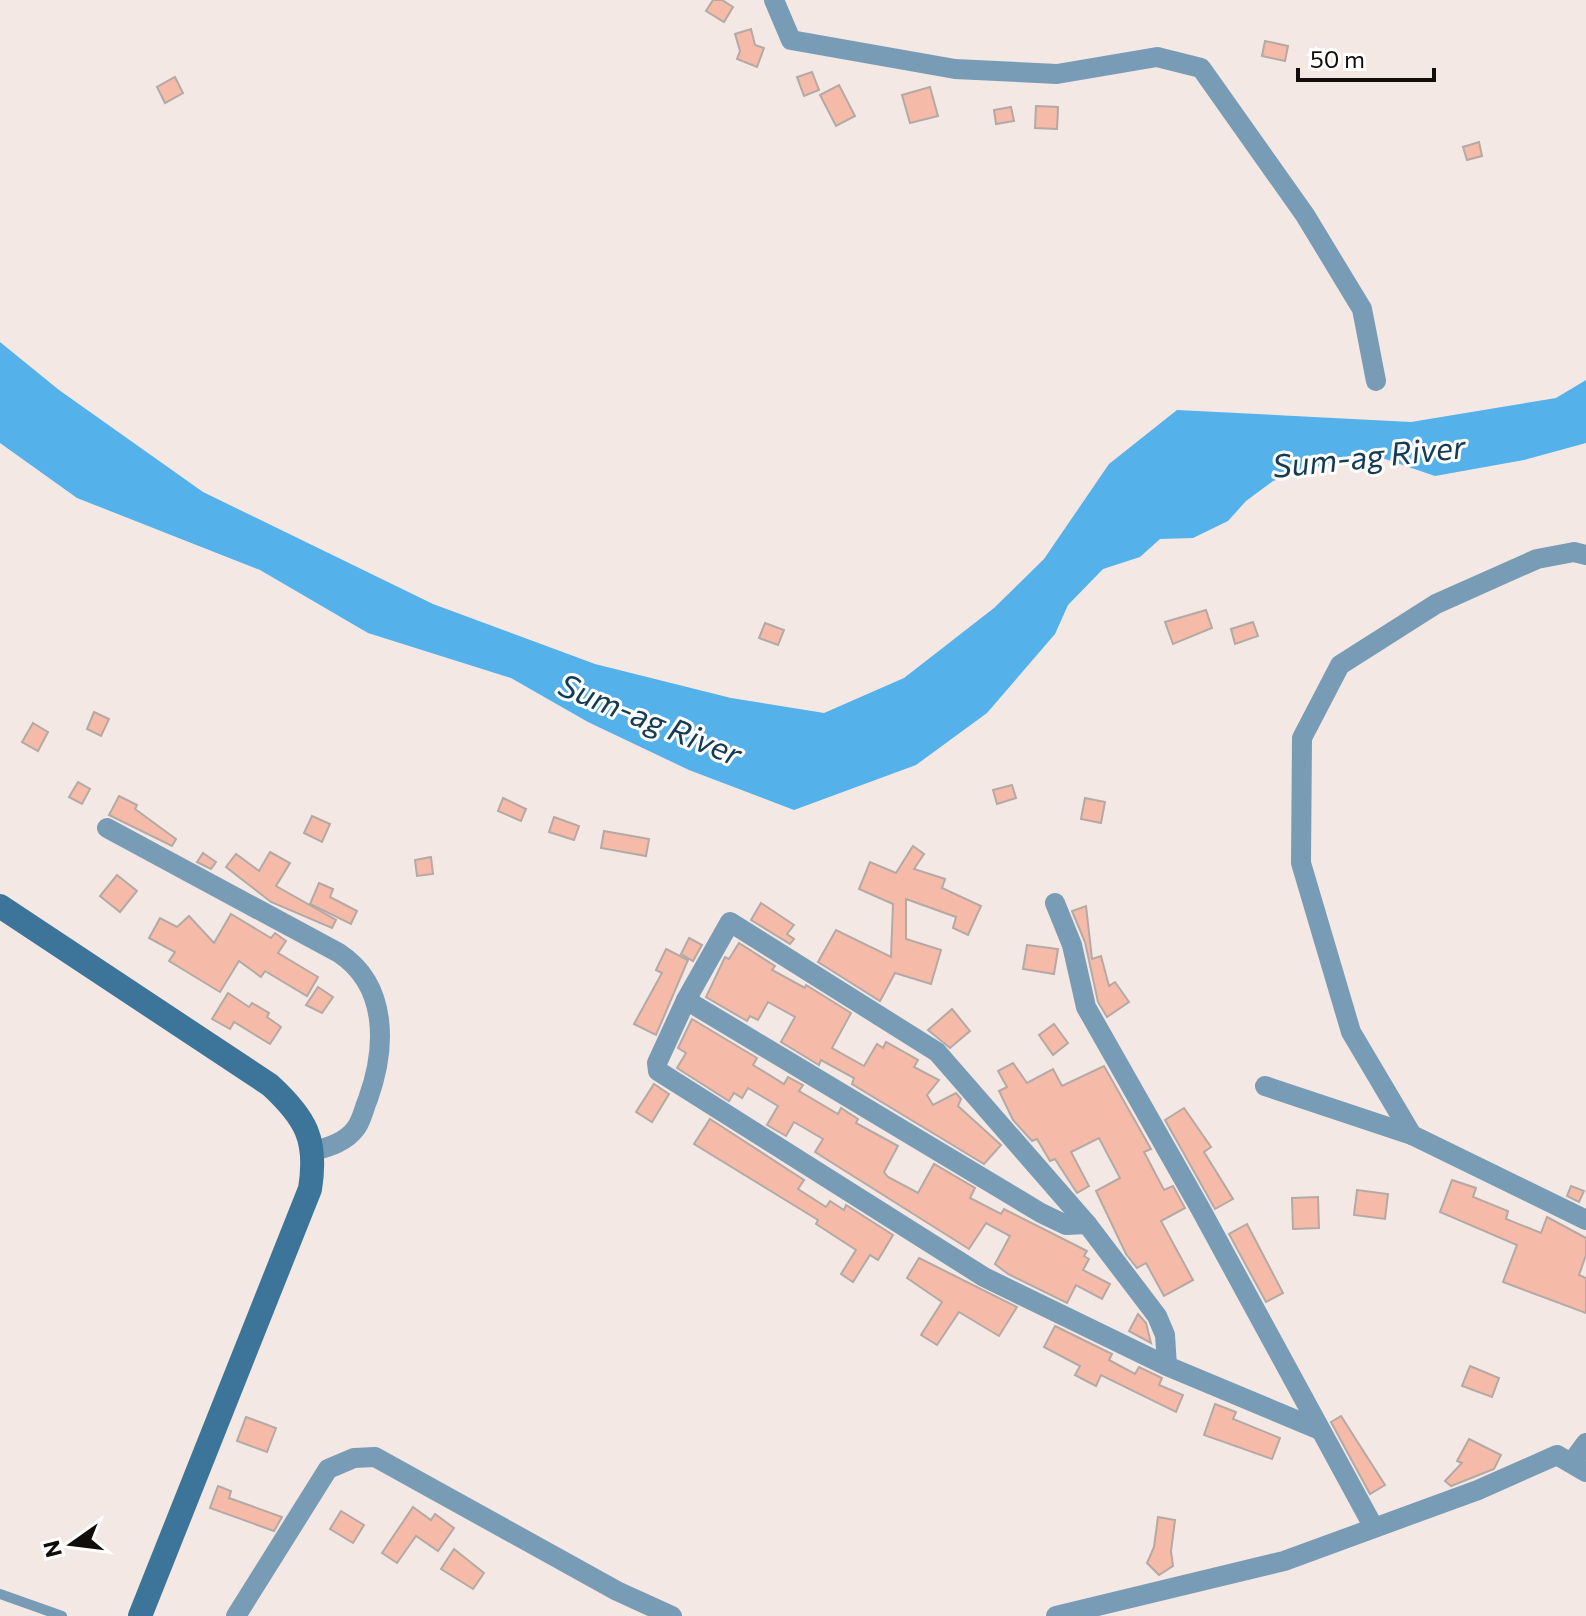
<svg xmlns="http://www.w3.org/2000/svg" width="1586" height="1616" font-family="Commissioner,sans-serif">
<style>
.water{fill:#54b1ea}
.building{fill:#f5bba8;stroke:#b4a9a5;stroke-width:2}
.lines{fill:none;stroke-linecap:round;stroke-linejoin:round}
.lane{stroke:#789cb5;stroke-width:10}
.street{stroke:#789cb5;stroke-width:20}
.secondary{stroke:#3c7599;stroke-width:24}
.labels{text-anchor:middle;stroke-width:6;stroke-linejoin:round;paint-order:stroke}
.water-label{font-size:32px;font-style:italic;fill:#143b53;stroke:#fff}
</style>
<rect width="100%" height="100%" fill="#f4e8e4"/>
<!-- water -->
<path class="water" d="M 0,342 L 59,390 L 203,492 L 433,604 L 595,664 L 731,698 L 824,713 L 904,678 L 994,608 L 1044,559 L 1109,464 L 1177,410 L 1411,422 L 1556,398 L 1586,380 L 1586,443 L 1524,460 L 1435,476 L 1385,459 L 1354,455 L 1273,481 L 1246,501 L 1228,521 L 1193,538 L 1160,539 L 1140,557 L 1103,569 L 1068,605 L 1055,634 L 987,713 L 916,765 L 794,810 L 689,770 L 588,722 L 511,678 L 368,633 L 260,570 L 77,498 L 0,443 Z"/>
<!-- building -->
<g class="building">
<path d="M 713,0 L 722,0 L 733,7 L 724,22 L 706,11 Z"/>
<path d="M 751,29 L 755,45 L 764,48 L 757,67 L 737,59 L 740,51 L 735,34 Z"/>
<path d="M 1265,41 L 1288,46 L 1285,61 L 1262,56 Z"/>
<path d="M 812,72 L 819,90 L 804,96 L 797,77 Z"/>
<path d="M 175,77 L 183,93 L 165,103 L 157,87 Z"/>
<path d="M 839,85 L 855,116 L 836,126 L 820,95 Z"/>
<path d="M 930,87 L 938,116 L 910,123 L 902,95 Z"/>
<path d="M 1036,106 L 1058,107 L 1057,129 L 1035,128 Z"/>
<path d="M 1011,107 L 1014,121 L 996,124 L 994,110 Z"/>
<path d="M 1479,142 L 1482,156 L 1467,160 L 1463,147 Z"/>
<path d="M 1206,610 L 1212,628 L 1173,644 L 1165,622 Z"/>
<path d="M 1253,622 L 1258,636 L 1235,644 L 1231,629 Z"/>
<path d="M 765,623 L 784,630 L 778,645 L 759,638 Z"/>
<path d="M 94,712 L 109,719 L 101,736 L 87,729 Z"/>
<path d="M 33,723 L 48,732 L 38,751 L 22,742 Z"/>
<path d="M 78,782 L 90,789 L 82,804 L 69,797 Z"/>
<path d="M 1012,785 L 1016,798 L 997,804 L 993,790 Z"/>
<path d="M 119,796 L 137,805 L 135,809 L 176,839 L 172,846 L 109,815 Z"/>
<path d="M 503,798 L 526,809 L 521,821 L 498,811 Z"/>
<path d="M 1085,798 L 1105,802 L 1101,823 L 1081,819 Z"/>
<path d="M 312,816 L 330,824 L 322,842 L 304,833 Z"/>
<path d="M 554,817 L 579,826 L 574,840 L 549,832 Z"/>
<path d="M 604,831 L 649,839 L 646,856 L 601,848 Z"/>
<path d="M 913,846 L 924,854 L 914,869 L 945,879 L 942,888 L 981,906 L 968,935 L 953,928 L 956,917 L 906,899 L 906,939 L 941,950 L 931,984 L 895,973 L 880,1001 L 818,962 L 836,930 L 891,957 L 893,904 L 859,889 L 870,862 L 896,873 Z"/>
<path d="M 270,852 L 290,863 L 276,886 L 336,920 L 332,928 L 271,902 L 226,867 L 236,854 L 259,871 Z"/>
<path d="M 203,853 L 216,862 L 211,869 L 197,862 Z"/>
<path d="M 431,857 L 433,874 L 417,876 L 415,860 Z"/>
<path d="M 117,875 L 137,891 L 120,912 L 100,896 Z"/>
<path d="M 319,883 L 333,889 L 330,897 L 357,911 L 351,924 L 310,904 Z"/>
<path d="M 761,903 L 794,925 L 787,934 L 794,939 L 790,944 L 751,920 Z"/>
<path d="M 1086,906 L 1092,959 L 1101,956 L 1109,986 L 1115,982 L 1129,1002 L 1107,1017 L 1098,1002 L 1085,942 L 1072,911 Z"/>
<path d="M 231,914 L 271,938 L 275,933 L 286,941 L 278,953 L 318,977 L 307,996 L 265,971 L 261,977 L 239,961 L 220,992 L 169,961 L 175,952 L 149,938 L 160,918 L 177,927 L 189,916 L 214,943 Z"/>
<path d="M 689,938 L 702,945 L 693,961 L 681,954 Z"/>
<path d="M 739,943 L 775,966 L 772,970 L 805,988 L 806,985 L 851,1013 L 832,1048 L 864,1066 L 877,1044 L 883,1048 L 886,1042 L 918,1060 L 914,1067 L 939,1080 L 927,1095 L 933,1105 L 956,1093 L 961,1099 L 958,1106 L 1001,1145 L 984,1164 L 852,1084 L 854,1078 L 821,1060 L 819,1065 L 781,1042 L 795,1017 L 768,1002 L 758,1020 L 750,1016 L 747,1021 L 706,997 L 725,957 L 729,959 Z"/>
<path d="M 1027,945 L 1058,949 L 1054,974 L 1023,969 Z"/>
<path d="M 666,949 L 688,960 L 656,1035 L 634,1024 L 662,973 L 656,970 Z"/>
<path d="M 318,987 L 333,997 L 322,1013 L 306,1005 Z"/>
<path d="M 228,993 L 249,1007 L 252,1003 L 269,1013 L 267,1017 L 281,1027 L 270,1044 L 234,1022 L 230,1029 L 212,1019 Z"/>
<path d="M 952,1009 L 970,1031 L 950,1048 L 928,1030 Z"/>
<path d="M 692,1019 L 757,1058 L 753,1065 L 784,1084 L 788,1077 L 803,1085 L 799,1091 L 838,1114 L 841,1108 L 858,1119 L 856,1123 L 898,1146 L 884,1172 L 888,1177 L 918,1193 L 934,1164 L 975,1188 L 970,1198 L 1001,1214 L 1004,1209 L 1087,1251 L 1084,1256 L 1089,1259 L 1083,1270 L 1110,1284 L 1102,1299 L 1076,1285 L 1067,1303 L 1008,1274 L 995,1264 L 1010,1236 L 986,1223 L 969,1249 L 815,1152 L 823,1139 L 794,1122 L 786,1136 L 767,1125 L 778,1106 L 748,1088 L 742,1098 L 734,1093 L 729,1101 L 677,1068 L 686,1053 L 678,1048 Z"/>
<path d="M 1054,1024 L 1068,1043 L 1053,1055 L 1039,1035 Z"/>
<path d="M 1013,1063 L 1027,1083 L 1053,1069 L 1062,1086 L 1104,1066 L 1151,1149 L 1144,1152 L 1164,1190 L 1173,1186 L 1185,1208 L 1161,1221 L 1193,1280 L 1164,1296 L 1146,1263 L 1137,1268 L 1126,1254 L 1096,1191 L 1120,1178 L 1099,1138 L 1071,1152 L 1089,1186 L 1077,1193 L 1055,1159 L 1050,1161 L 1037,1139 L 1032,1141 L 1013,1120 L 999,1091 L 1007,1087 L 998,1071 Z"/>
<path d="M 654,1084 L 669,1094 L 652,1122 L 636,1112 Z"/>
<path d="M 1184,1108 L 1211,1147 L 1204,1152 L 1233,1199 L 1215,1209 L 1165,1120 Z"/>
<path d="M 710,1119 L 804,1180 L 798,1189 L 826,1207 L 830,1201 L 844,1210 L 846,1205 L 893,1235 L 878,1260 L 870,1255 L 853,1282 L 841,1274 L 856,1250 L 816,1224 L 818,1220 L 694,1144 Z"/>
<path d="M 1452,1180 L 1476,1188 L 1473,1197 L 1508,1211 L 1506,1219 L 1541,1233 L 1547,1217 L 1586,1238 L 1586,1255 L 1579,1275 L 1586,1278 L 1586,1313 L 1503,1282 L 1517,1245 L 1440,1212 Z"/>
<path d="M 1571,1186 L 1584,1191 L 1579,1202 L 1567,1196 Z"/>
<path d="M 1357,1190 L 1388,1194 L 1385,1219 L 1354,1215 Z"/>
<path d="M 1318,1197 L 1319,1228 L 1293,1229 L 1292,1198 Z"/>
<path d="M 1247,1224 L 1283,1293 L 1266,1302 L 1229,1234 Z"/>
<path d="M 919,1258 L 1017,1307 L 999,1336 L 959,1312 L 937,1345 L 921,1335 L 942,1302 L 907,1278 Z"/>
<path d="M 1138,1314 L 1146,1323 L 1151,1343 L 1129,1331 Z"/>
<path d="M 1055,1326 L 1112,1354 L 1109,1360 L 1135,1374 L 1139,1367 L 1162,1378 L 1159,1385 L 1183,1395 L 1176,1412 L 1101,1375 L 1096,1386 L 1075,1375 L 1080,1366 L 1044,1347 Z"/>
<path d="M 1470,1366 L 1499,1378 L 1492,1397 L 1462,1386 Z"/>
<path d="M 1215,1404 L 1236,1412 L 1233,1419 L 1280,1438 L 1272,1459 L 1204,1435 Z"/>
<path d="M 1341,1416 L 1385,1485 L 1370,1494 L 1331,1422 Z"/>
<path d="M 246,1417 L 276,1428 L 267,1452 L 237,1441 Z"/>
<path d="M 1469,1439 L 1501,1455 L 1494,1469 L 1451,1486 L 1445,1481 L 1462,1463 L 1457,1461 Z"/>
<path d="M 218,1486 L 231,1491 L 229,1498 L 282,1517 L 274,1531 L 210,1508 Z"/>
<path d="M 413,1507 L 431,1520 L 435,1514 L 454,1528 L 438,1551 L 416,1536 L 397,1563 L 382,1553 Z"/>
<path d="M 341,1511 L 364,1525 L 353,1543 L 330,1529 Z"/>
<path d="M 1158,1517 L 1175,1520 L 1171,1551 L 1173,1566 L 1159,1575 L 1147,1563 L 1154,1547 Z"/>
<path d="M 454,1549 L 484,1573 L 473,1589 L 441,1569 Z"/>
</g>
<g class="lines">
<!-- lane -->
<path class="lane" d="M 0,1594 L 62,1616"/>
<!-- street -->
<g class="street">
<path d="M 774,0 L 791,40 L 955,69 L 1057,74 L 1157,57 L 1201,68 L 1305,215 L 1362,309 L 1376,381"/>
<path d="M 1586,555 L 1574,552 L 1537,559 L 1436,604 L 1340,665 L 1302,738 L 1301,863 L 1351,1032 L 1412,1135 L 1586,1220"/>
<path d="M 107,828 L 339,953 C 389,986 386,1049 368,1099 C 364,1108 362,1120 356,1128 C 346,1142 329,1147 314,1151"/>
<path d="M 1055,903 L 1072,945 L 1086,1007 L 1200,1208 L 1373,1526"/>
<path d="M 686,1000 L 1041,1213 L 1066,1225 L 1087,1224"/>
<path d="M 1265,1086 L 1412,1135"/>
<path d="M 1167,1366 L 1165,1335 L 1157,1316 L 1087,1224 L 937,1052 L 730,922 L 686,1000 L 657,1063 L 658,1071 L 984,1277 L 1167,1366 L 1320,1430"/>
<path d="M 1572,1462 L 1586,1443"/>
<path d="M 236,1616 L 328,1469 L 354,1458 L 375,1457 L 617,1591 L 672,1616"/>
<path d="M 1056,1616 L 1284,1561 L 1478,1490 L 1557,1455 L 1586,1472"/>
</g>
<!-- secondary -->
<path class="secondary" d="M 0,906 L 270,1085 C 306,1118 318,1140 310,1189 L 140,1616"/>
</g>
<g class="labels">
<!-- water labels -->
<g class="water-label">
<text transform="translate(1369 457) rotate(-6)" y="11">Sum-ag River</text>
<text transform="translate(650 720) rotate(22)" y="11">Sum-ag River</text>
</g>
</g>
<!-- north arrow -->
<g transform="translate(72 1544) rotate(256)" stroke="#ffffff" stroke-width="6" paint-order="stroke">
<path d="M0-6L14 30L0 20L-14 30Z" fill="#110d0b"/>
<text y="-12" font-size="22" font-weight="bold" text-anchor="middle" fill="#110d0b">N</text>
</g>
<!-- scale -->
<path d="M1298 68v12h136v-12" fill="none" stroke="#110d0b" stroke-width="4"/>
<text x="1310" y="68" font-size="24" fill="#110d0b" stroke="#ffffff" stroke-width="6" paint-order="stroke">50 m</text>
</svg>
